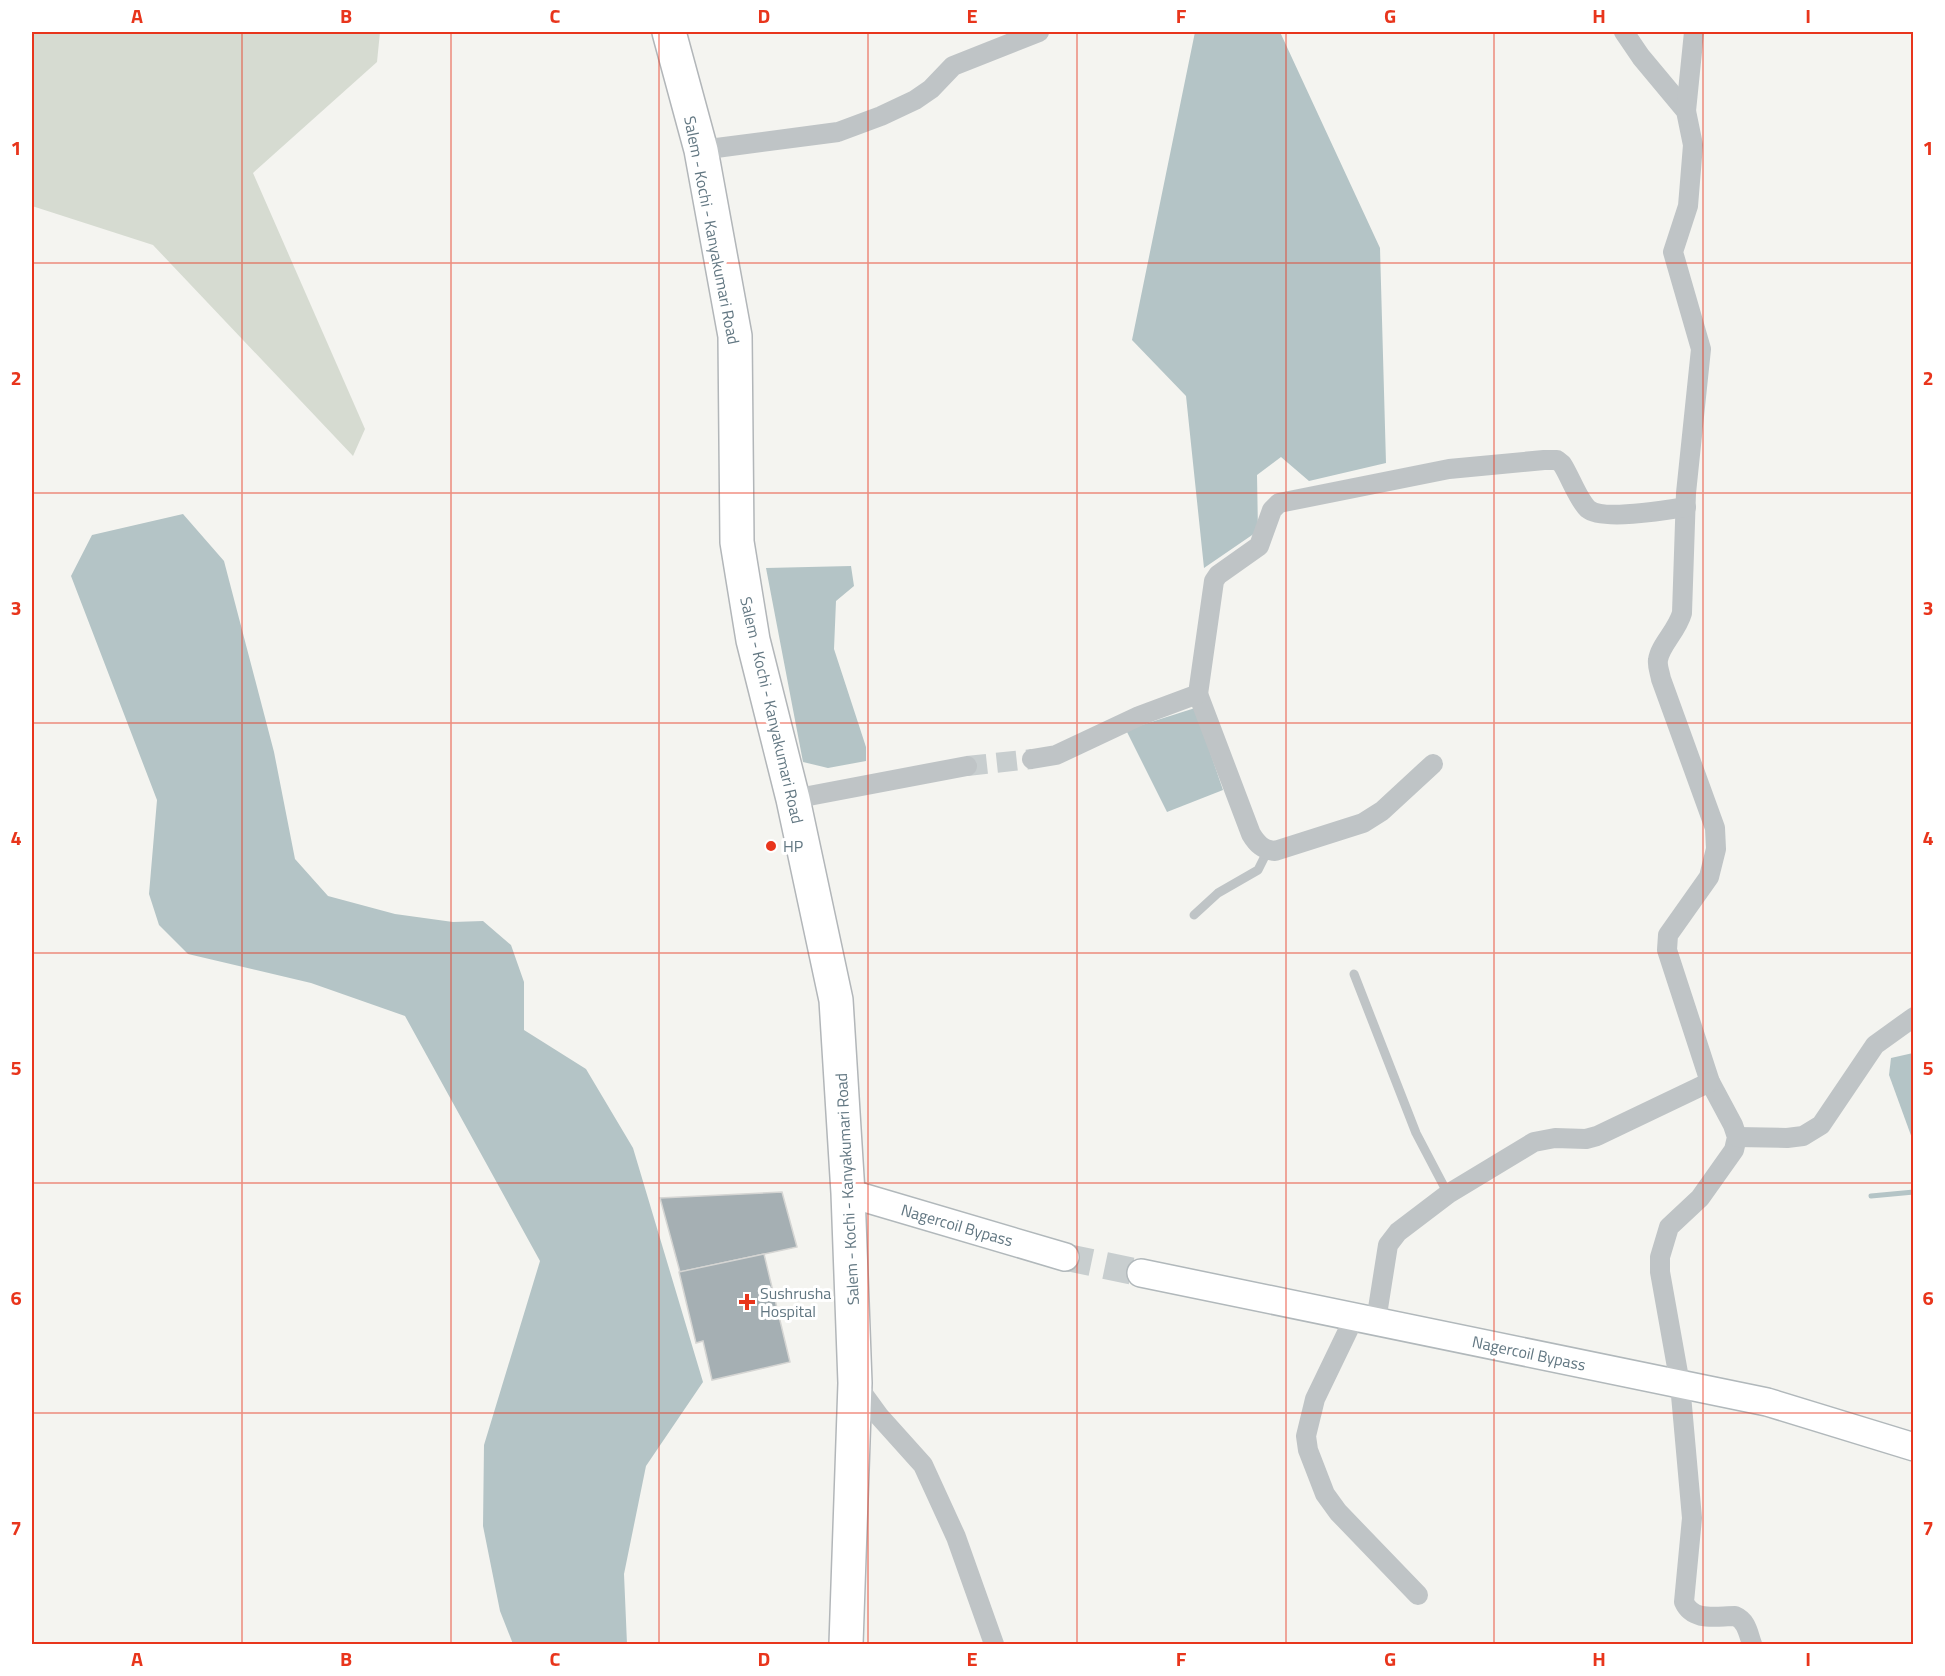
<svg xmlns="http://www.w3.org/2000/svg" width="1945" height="1676" font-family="'Titillium Web',sans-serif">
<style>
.green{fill:#d6dbd1}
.water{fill:#b4c4c6}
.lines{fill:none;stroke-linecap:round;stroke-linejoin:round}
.stream{stroke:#b4c4c6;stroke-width:5}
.building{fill:#a5afb3;stroke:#d5d5d3;stroke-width:1.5}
.street-tunnel{stroke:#c8cecf;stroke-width:20;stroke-dasharray:20 10;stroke-linecap:butt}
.secondary-tunnel{stroke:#c8cecf;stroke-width:27;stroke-dasharray:27 14;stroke-linecap:butt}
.secondary-casing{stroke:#b1b8bb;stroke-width:30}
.highway-casing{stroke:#b2b6b9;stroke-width:36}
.lane{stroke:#bfc4c6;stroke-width:9}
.street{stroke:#bfc4c6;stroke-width:20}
.secondary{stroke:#fff;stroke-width:27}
.highway{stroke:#fff;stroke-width:33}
.grid{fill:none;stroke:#e8351c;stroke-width:1.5;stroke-opacity:0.55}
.poi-dot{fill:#e8351c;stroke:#fff;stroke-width:2}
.labels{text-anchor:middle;stroke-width:6;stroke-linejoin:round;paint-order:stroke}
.street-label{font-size:16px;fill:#627782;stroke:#fff}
.poi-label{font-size:16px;fill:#627782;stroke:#fff;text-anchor:start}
.neatline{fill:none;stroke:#e8351c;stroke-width:2}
.grid-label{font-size:20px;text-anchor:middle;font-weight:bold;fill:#e8351c}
</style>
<rect width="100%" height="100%" fill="#f4f4f0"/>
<!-- green -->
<path class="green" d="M 32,32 L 380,32 L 377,62 L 253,173 L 365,429 L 353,456 L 153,245 L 32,206 Z"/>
<!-- water -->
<g class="water">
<path d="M 1195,32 L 1280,32 L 1380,248 L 1386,463 L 1309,481 L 1281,457 L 1257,475 L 1258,531 L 1204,568 L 1186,396 L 1132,340 Z"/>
<path d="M 183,514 L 224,561 L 274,752 L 295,859 L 328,896 L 395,914 L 453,922 L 483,921 L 511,945 L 524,982 L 524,1030 L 586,1069 L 633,1148 L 703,1382 L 646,1466 L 624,1574 L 627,1644 L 513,1644 L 500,1611 L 483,1526 L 484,1445 L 540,1261 L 405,1016 L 311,983 L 188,954 L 159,925 L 149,894 L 157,800 L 71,576 L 92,535 Z"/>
<path d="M 851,566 L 854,586 L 836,601 L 834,649 L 866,747 L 866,761 L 828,768 L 803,762 L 766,568 Z"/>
<path d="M 1195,708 L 1223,790 L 1167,812 L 1126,730 Z"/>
<path d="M 1913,1053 L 1914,1053 L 1913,1141 L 1889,1075 L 1891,1058 Z"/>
</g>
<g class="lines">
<!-- stream -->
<path class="stream" d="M 1871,1196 L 1914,1192"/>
</g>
<!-- building -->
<g class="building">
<path d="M 782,1192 L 797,1247 L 680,1272 L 660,1198 Z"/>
<path d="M 764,1254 L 790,1362 L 712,1380 L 703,1341 L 696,1343 L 679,1272 Z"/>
</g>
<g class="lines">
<!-- street-tunnel -->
<path class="street-tunnel" d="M 967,766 L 1032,759"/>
<!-- secondary-tunnel -->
<path class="secondary-tunnel" d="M 1065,1257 L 1141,1273"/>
<!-- secondary casing -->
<g class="secondary-casing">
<g id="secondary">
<path d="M 848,1193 L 1065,1257"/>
<path d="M 1141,1273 L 1767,1402 L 1914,1447"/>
</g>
</g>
<!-- highway casing -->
<g class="highway-casing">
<path id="highway" d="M 669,32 L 701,150 L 735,336 L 737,542 L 753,640 L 793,799 L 836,1000 L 848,1193 L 855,1383 L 846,1644"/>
</g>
<!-- lane -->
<g class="lane">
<path d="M 1194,915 L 1218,893 L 1258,870 L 1268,850"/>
<path d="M 1354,974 L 1416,1133 L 1448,1194"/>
</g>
<!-- street -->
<g class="street">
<path d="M 1624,32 L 1641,57 L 1686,111 L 1693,145 L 1688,206 L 1673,252 L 1701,349 L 1686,493 L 1682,613 C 1677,631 1660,645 1658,660 C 1657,666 1660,673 1661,679 L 1715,828 L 1716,849 L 1709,877 L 1668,935 L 1667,950 L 1710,1082 L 1733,1125 L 1737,1137 L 1734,1150 L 1700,1198 L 1669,1227 L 1660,1257 L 1660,1272 L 1680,1384 L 1692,1518 L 1684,1602 C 1693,1622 1716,1616 1735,1616 C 1747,1621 1748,1633 1752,1644"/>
<path d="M 1686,111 L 1694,32"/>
<path d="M 701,150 L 838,132 L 881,116 L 915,100 L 931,89 L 953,66 L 1039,32"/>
<path d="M 1198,694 L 1251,834 C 1257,844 1263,850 1275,851 L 1363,823 L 1382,811 L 1433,764"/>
<path d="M 1032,759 L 1056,755 L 1139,716 L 1198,694 L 1214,581 L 1218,575 L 1259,546 L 1272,510 L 1279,503 L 1449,469 L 1544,460 L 1557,460 L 1562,464 C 1570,476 1578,500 1588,509 C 1602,521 1667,510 1686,507"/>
<path d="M 793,799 L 967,766"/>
<path d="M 1737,1137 L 1787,1138 L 1803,1136 L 1821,1125 L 1875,1045 L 1914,1017"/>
<path d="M 1355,1316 L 1315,1399 L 1306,1436 L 1308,1450 L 1325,1494 L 1338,1512 L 1418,1595"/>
<path d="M 1376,1321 L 1388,1245 L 1398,1232 L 1448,1194 L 1534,1142 L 1555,1138 L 1586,1139 L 1597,1136 L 1710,1082"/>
<path d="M 855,1383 L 879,1416 L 923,1465 L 956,1537 L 994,1644"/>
</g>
<!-- secondary -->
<use href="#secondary" class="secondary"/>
<!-- highway -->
<use href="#highway" class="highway"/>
</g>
<!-- grid -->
<path class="grid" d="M 242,32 L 242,1644M 451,32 L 451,1644M 659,32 L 659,1644M 868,32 L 868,1644M 1077,32 L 1077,1644M 1286,32 L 1286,1644M 1494,32 L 1494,1644M 1703,32 L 1703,1644M 32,263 L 1914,263M 32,493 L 1914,493M 32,723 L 1914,723M 32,953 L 1914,953M 32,1183 L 1914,1183M 32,1413 L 1914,1413"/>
<!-- markers -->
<g class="poi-dot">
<circle cx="771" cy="846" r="6"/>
<path d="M744 1293h6v6h6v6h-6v6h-6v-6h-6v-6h6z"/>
</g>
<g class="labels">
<!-- street labels -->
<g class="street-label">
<text transform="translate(712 230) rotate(79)" y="6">Salem - Kochi - Kanyakumari Road</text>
<text transform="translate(772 710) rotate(77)" y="6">Salem - Kochi - Kanyakumari Road</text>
<text transform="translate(847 1189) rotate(-93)" y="6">Salem - Kochi - Kanyakumari Road</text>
<text transform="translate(957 1225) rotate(16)" y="6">Nagercoil Bypass</text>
<text transform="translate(1529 1353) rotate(12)" y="6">Nagercoil Bypass</text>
</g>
<!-- poi labels -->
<g class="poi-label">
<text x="783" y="852">HP</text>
<text x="760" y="1299">Sushrusha<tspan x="760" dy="18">Hospital</tspan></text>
</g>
</g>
<!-- border -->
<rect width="1945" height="1676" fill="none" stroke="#ffffff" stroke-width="66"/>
<rect x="33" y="33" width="1879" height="1610" class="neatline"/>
<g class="grid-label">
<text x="137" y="23">A</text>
<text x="346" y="23">B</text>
<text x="555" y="23">C</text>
<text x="764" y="23">D</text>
<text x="972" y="23">E</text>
<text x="1181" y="23">F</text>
<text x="1390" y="23">G</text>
<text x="1599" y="23">H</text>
<text x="1808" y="23">I</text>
<text x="16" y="155">1</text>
<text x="1928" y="155">1</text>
<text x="16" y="385">2</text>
<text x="1928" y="385">2</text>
<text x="16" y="615">3</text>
<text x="1928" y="615">3</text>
<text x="16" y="845">4</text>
<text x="1928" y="845">4</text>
<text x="16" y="1075">5</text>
<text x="1928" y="1075">5</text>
<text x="16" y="1305">6</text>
<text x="1928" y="1305">6</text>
<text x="16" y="1535">7</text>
<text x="1928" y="1535">7</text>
<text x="137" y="1666">A</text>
<text x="346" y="1666">B</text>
<text x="555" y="1666">C</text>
<text x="764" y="1666">D</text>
<text x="972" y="1666">E</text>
<text x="1181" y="1666">F</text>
<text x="1390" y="1666">G</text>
<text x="1599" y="1666">H</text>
<text x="1808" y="1666">I</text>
</g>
</svg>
